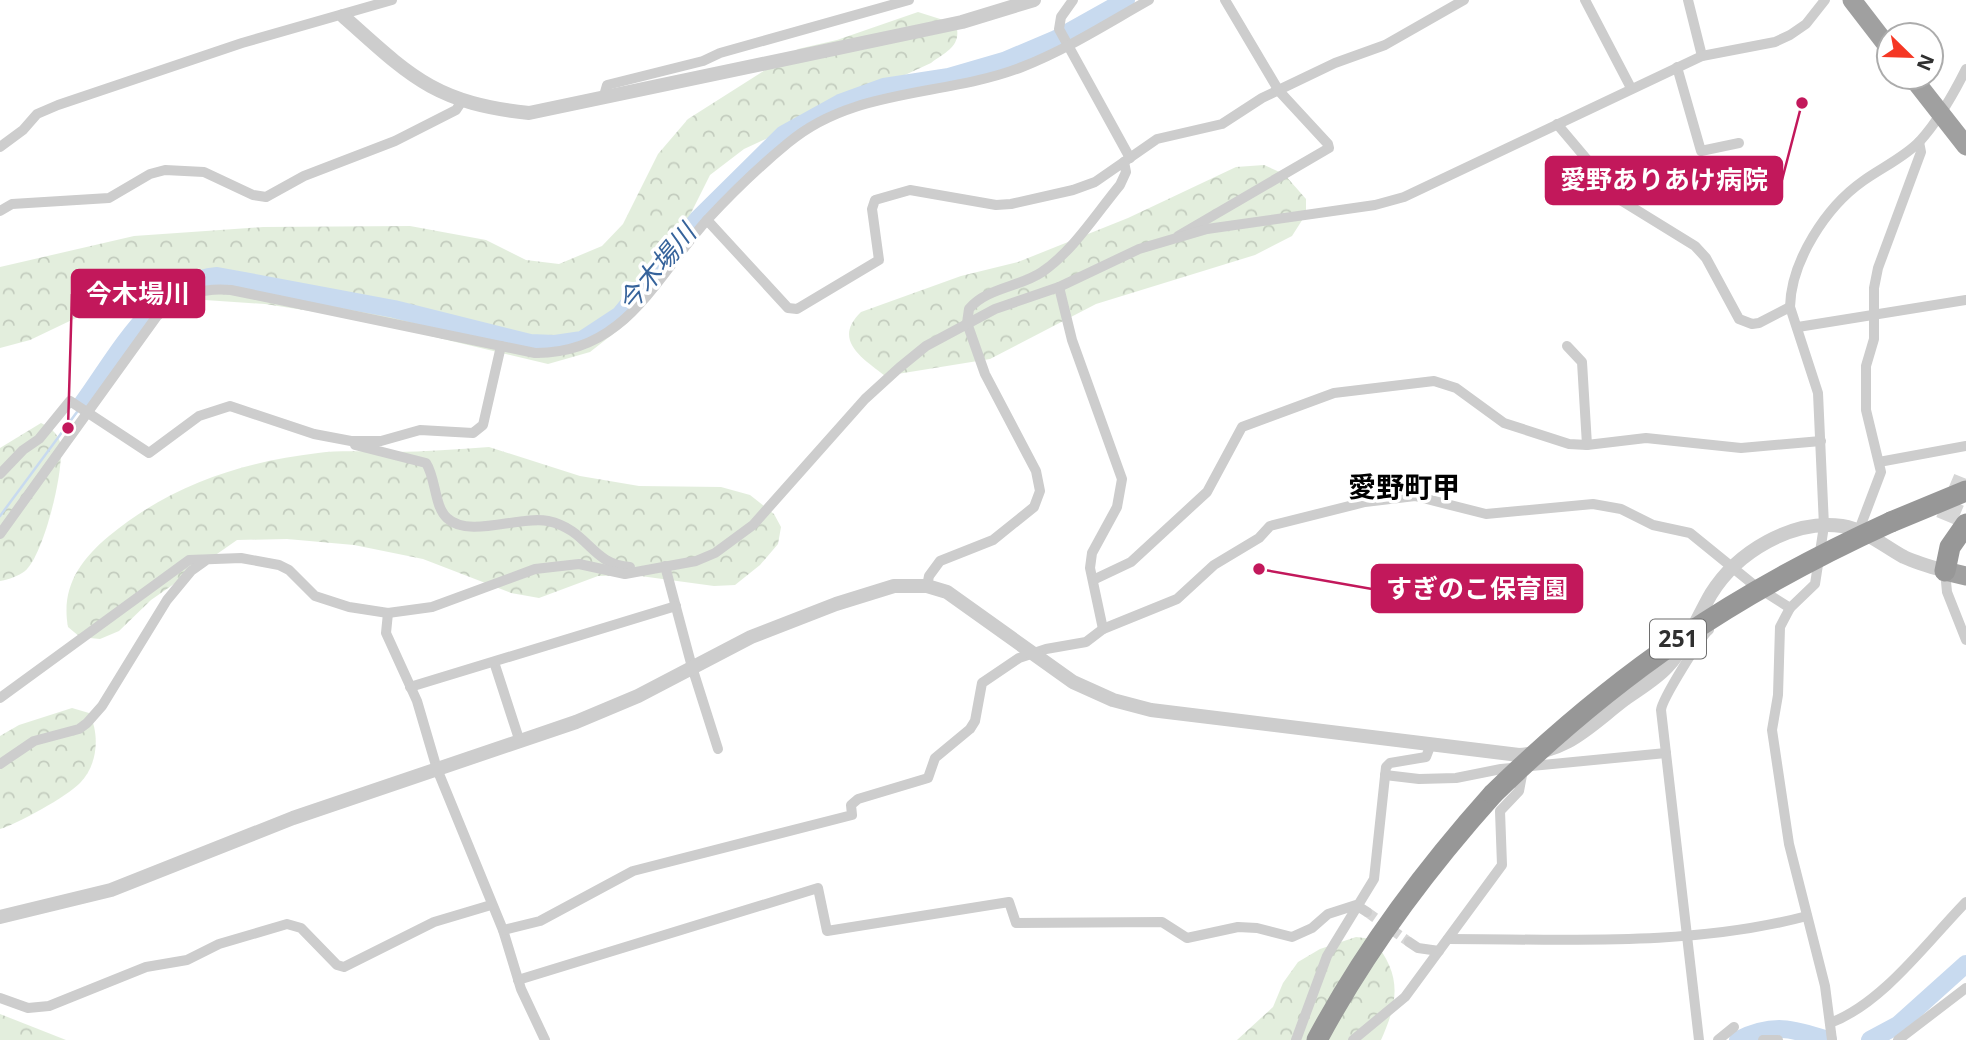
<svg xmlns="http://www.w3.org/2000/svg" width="1966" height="1040" font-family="'Noto Sans','Noto Sans JP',sans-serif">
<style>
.forest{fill:url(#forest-crowns)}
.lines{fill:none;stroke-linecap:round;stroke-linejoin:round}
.stream{stroke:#c8daef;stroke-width:2.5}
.river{stroke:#c8daef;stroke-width:18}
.minor-tunnel{stroke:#d6d6d6;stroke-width:10;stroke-dasharray:10 5;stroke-linecap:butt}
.motorway-tunnel{stroke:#d6d6d6;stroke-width:21;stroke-dasharray:21 10;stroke-linecap:butt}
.minor{stroke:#cdcdcd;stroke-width:10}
.tertiary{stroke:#cdcdcd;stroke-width:14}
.trunk{stroke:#a0a0a0;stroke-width:19}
.motorway{stroke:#979797;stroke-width:21}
.motorway-bridge{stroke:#979797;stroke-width:21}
.labels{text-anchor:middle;stroke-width:7;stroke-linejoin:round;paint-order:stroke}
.shield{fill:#fff;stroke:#6e6e6e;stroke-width:2}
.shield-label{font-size:23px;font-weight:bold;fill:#303030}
.water-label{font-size:26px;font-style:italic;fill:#36639b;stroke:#fff}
.quarter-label{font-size:28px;font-weight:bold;fill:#000;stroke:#fff}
.leader{fill:none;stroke:#c2185b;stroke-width:2.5}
.callout-dot{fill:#c2185b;stroke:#fff;stroke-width:2.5}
.callout{fill:#c2185b;stroke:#c2185b;stroke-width:2.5}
.callout-label{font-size:26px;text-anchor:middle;font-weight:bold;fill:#fff}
</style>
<defs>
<pattern id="forest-crowns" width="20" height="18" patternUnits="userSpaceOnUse" patternTransform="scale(1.75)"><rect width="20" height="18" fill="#e3eedd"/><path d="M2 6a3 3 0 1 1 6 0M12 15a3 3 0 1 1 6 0" fill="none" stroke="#c3ccbe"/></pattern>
</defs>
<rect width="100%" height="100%" fill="#fff"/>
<!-- forest -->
<g class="forest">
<path d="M 918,12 L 956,24 C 962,46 947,51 931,63 L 744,149 L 710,175 L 648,299 L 627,323 L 590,352 L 548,364 L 355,318 L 265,304 L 161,297 L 99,307 L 30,340 L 0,348 L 0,267 L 134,236 L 263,227 L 410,226 L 486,240 L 526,260 L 559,264 L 602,246 L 623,224 L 658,154 L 688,119 L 798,49 L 837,40 Z"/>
<path d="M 1264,165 L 1284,174 L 1306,199 L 1306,214 L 1292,236 L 1255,255 L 1096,304 L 990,359 L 885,376 C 862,358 832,340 861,312 L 961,276 L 1018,262 L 1128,218 L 1236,167 Z"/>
<path d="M 41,423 C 49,427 57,432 60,442 C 66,465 44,555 25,571 C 19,576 7,580 0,581 L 0,448 Z"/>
<path d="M 489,447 L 580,476 L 639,486 L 721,487 L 750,495 L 774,514 L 781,527 L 778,544 L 760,565 L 735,585 L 714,586 L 633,575 L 598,576 L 539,598 L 511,593 L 423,559 L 354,545 L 287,539 L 237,540 L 151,600 L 119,631 L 100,639 L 80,637 L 68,627 C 61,588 79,561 109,536 C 169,486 241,462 318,453 C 343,450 369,452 393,452 C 425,452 457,449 489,447 Z"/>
<path d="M 72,708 L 89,713 C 100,734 98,765 80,783 C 66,797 19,823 0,829 L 0,736 L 19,725 Z"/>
<path d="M 1356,937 L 1372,939 C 1402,974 1399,1000 1381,1040 L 1237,1040 L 1273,1007 L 1283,983 L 1298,962 L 1320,949 Z"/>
<path d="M 0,1014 L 66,1040 L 0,1040 Z"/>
</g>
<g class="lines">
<!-- stream -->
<path class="stream" d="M 0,516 L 77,412"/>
<!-- river -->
<g class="river">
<path d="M 82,404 C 116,358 154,282 217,276 L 394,309 L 530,343 L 555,344 L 582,340 L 620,315 L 698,219 L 784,134 L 840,103 L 884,87 L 949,77 L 1004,61 L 1056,39 L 1126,0"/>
<path d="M 1738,1040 C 1772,1023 1792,1028 1828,1040"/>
<path d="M 1870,1040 L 1898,1025 L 1966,964"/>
</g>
<!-- minor-tunnel -->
<path class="minor-tunnel" d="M 1367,912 L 1409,942"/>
<!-- motorway-tunnel -->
<path class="motorway-tunnel" d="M 1946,521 L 1964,478"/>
<!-- minor -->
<g class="minor">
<path d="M 1073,0 L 1061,17 L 1059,29 L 1130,158"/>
<path d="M 1585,0 L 1631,88"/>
<path d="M 1688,0 L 1702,56"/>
<path d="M 1677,67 L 1701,151 L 1739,143"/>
<path d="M 603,99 L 607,85 L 703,61 L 720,53 L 909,0"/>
<path d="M 1557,124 L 1622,201 L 1695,246 L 1706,258 L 1739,319 L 1752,324 L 1759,323 L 1790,307"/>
<path d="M 0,147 L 23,130 L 37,114 L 58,105 L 242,43 L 392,0"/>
<path d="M 0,211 L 12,204 L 109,198 L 150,174 L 165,170 L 204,172 L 253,195 L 266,197 L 304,176 L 395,141 L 456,110 L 462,101"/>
<path d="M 707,220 L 788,308 L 797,309 L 879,260 L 872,209 L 875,200 L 910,190 L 996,205 L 1011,204 L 1073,190 L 1095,182 L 1157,139 L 1222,124 L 1262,98 L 1335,63 L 1385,45 L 1464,0"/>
<path d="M 1178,236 L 1329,148 L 1328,144 L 1279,91 L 1225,0"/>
<path d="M 1059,287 L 1072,340 L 1122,479 L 1117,507 L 1092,553 L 1090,568 L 1103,629"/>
<path d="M 1798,327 L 1966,300"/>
<path d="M 1567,346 L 1582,362 L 1587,445"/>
<path d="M 355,445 L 426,463 C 436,478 434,506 447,518 C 469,539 520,515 548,521 C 589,530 591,565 630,567"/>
<path d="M 1879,462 L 1966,446"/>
<path d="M 0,474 L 23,450 L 39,439 L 70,401 L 149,453 L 199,416 L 230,406 L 314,434 L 351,441 L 381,441 L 420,430 L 473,433 L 483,425 L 501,346"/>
<path d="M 1859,530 L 1881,472 L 1866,410 L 1866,366 L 1874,339 L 1874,288 L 1878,268 L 1921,152 L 1919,142"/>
<path d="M 0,534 L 157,316 C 179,296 201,287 231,290 L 535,353 C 625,354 655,278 707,220 C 732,193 760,166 788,143 C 854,87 945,97 1022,67 C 1066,50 1108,23 1149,0"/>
<path d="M 665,566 L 692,667 L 718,749"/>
<path d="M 1945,571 L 1947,592 L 1966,640"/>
<path d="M 1093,580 L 1131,562 L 1207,492 L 1242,427 L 1334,393 L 1434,381 L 1456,388 L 1504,423 L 1569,444 L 1587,445 L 1646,438 L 1741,448 L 1821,441"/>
<path d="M 927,586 L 929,576 L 940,561 L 993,540 L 1034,507 L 1040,491 L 1036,471 L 985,374 L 967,323 L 969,309 C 986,288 1020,287 1042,272 C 1073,251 1096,214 1120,185 L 1126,172 L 1124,162"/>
<path d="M 388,613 L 386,633 L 417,701 L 437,769 L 503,930 L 521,989 L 545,1040"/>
<path d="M 494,662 L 520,742"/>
<path d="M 410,687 L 676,606"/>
<path d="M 0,698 L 189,560 L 241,558 L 279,565 L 289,570 L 315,596 L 349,607 L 388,613 L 432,607 L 535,569 L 579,564 L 625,574 L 696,561 L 715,553 L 753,525 L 865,399 L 899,368 L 926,346 L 995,309 L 1059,287 L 1139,249 L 1207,229 L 1375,205 L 1404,197 L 1702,56 L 1775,42 L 1790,35 L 1806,24 L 1825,0"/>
<path d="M 0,764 L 34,741 L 79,729 L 87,723 L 102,706 L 167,600 L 191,571 L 205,561"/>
<path d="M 1385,775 L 1419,779 L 1456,778 L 1501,769 L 1666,753"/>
<path d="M 503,930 L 540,921 L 633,871 L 852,815 L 851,805 L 858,799 L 928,778 L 935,758 L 970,729 L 975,721 L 982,683 L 1019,658 L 1046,649 L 1086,642 L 1103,629 L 1177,599 L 1214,565 L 1259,538 L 1270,526 L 1365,502 L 1415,496 L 1486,514 L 1593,504 L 1621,509 L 1653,525 L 1690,533 L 1754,585 L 1790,608"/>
<path d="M 1448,939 C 1567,939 1690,947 1807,916"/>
<path d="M 1409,942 L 1418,948 L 1439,951"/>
<path d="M 518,980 L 818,888 L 827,931 L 1009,902 L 1016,923 L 1162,922 L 1187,938 L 1238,927 L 1257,928 L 1292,937 L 1312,928 L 1328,914 L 1356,905 L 1367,912"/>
<path d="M 0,998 L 28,1008 L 49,1006 L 146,967 L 187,960 L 219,944 L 287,924 L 301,928 L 337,965 L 344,967 L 434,922 L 491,905"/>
<path d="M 1830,1023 C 1882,1004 1927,942 1966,902"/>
<path d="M 1296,1040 L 1327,956 L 1374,879 L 1386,767 L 1390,763 L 1426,757 L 1431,744"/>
<path d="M 1353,1040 L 1405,997 L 1502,865 L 1500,811 L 1519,791 L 1523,770"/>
<path d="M 1699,1040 L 1661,710 C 1662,699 1702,635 1709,630"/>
<path d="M 1718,1040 L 1734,1027"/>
<path d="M 1763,1040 L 1778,1040"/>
<path d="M 1832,1040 L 1825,986 L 1789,844 L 1772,730 L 1778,695 L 1780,627 L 1790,608 L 1815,584 L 1824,526 L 1818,393 L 1790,307 C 1791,261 1826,207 1863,181 C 1881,168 1905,157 1920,141 C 1938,121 1954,93 1966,69"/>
<path d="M 1898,1040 L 1966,988"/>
</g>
<!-- tertiary -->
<g class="tertiary">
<path d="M 343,16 C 411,77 435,103 529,113 L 962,22 L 1034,0"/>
<path d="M 0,917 L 111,890 L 293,818 L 576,722 L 638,696 L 751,637 L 836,604 L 894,586 L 927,586 L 947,592 L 1073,682 L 1113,700 L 1151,710 L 1519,755 C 1569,751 1587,728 1625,699 C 1639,689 1656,679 1667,667 C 1687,646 1697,618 1711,594 C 1737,552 1792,519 1842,526 C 1866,530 1884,546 1904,557 C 1917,563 1931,567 1945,571"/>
</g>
<!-- trunk -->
<g class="trunk">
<path d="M 1852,0 L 1889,48"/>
<path d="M 1912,77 L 1966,146"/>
<path d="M 1945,571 L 1966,576"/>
</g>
<!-- motorway -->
<g class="motorway">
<path d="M 1891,522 L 1966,491"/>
<path d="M 1945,571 L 1950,547 L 1966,524"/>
<path d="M 1317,1040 C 1365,950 1425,870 1493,794"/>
</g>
<!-- motorway-bridge -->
<path class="motorway-bridge" d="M 1493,794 C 1617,673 1733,594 1891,522"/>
</g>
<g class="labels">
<!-- shield labels -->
<rect class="shield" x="1650" y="619.5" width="56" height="39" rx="5"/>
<g class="shield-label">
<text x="1678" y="647">251</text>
</g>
<!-- water labels -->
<g class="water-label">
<text transform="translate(657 268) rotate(-50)" y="9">今木場川</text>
</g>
<!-- quarter labels -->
<g class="quarter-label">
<text x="1404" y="497">愛野町甲</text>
</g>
</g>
<!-- callouts -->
<path class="leader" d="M1802 103L1782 180M68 428L72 294M1259 569L1372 589"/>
<g class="callout-dot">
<circle cx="1802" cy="103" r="7"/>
<circle cx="68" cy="428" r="7"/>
<circle cx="1259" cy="569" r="7"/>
</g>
<g class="callout">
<rect x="1546" y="157" width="236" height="47" rx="7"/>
<rect x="72" y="270" width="132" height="47" rx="7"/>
<rect x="1372" y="565" width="210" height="47" rx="7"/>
</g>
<g class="callout-label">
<text x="1664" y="189">愛野ありあけ病院</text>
<text x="138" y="303">今木場川</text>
<text x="1477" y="598">すぎのこ保育園</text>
</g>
<!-- north arrow -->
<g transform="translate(1910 56) rotate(113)"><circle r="33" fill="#ffffff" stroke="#acacac" stroke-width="2"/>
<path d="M0-5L12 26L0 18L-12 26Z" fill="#f53724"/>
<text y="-10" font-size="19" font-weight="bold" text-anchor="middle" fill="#303030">N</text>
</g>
</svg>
